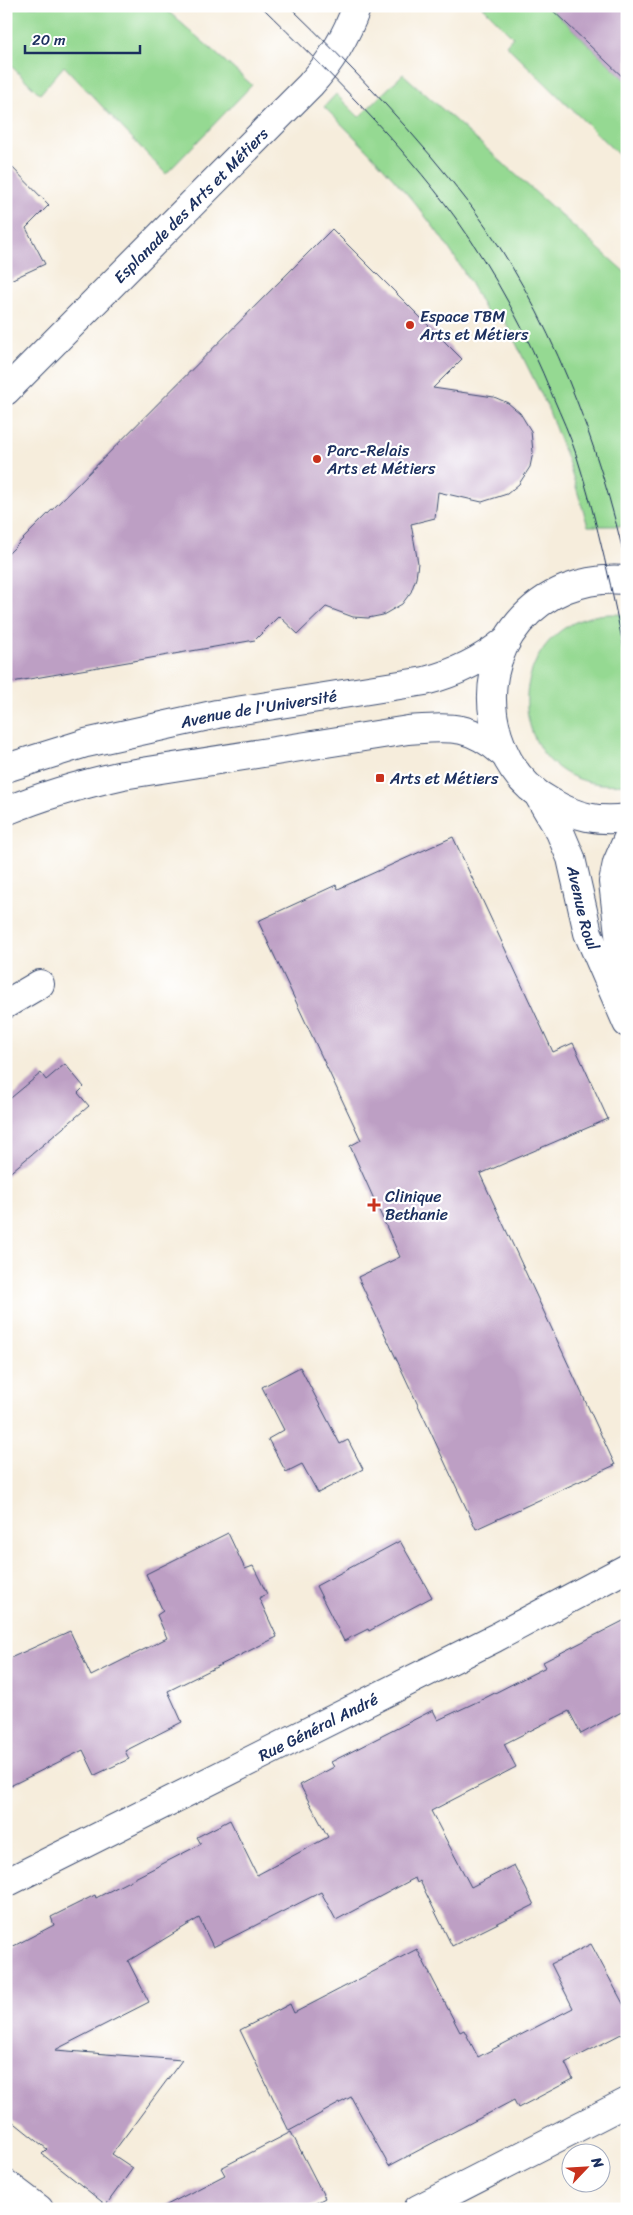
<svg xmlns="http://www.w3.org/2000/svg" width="633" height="2215" font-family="Sriracha,sans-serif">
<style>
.green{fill:#95d992;stroke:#588478}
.building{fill:#bd9fc4}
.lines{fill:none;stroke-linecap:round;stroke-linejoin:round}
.minor-casing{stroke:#3c4c71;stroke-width:30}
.major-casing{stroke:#3c4c71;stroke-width:30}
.minor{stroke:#fff;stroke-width:28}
.major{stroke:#fff;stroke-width:28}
.tram{stroke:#1b2f5e;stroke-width:1}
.poi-dot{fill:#c8321e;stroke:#fff;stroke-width:2}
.labels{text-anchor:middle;stroke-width:4.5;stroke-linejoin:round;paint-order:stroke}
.street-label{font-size:16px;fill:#1b2f5e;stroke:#fff}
.poi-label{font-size:16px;fill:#1b2f5e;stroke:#fff;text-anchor:start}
</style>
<rect width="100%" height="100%" fill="#fff"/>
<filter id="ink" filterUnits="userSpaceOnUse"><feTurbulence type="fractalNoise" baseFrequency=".02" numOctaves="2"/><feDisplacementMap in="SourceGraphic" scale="10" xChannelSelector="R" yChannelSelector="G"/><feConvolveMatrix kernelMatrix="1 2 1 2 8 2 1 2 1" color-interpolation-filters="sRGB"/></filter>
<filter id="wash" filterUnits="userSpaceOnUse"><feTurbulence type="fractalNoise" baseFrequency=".0096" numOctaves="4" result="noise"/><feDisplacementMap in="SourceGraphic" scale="20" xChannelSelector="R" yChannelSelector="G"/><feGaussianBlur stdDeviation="1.12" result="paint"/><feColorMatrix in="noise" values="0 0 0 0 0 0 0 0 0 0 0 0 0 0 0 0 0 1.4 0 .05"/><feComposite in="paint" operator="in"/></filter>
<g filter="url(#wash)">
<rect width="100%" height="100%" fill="#f6eddc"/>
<!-- green -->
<g class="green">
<path d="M 6,6 L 162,6 L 252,85 L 166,174 L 64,66 L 40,94 L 6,61 Z"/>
<path d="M 482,6 L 548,6 L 627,81 L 627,163 L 506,45 L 513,37 Z"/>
<path d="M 403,74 L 627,274 L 627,526 L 588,526 L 569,464 L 547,406 L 501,313 L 491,322 C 482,305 473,286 462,269 C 428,212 372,153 324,107 L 336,94 L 359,117 Z"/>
<path d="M 617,614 L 627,616 L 627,784 C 612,785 599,785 585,781 C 502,757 510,633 594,616 C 601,614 609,614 617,614 Z"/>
</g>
<g id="blocks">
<!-- building -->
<g class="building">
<path d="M 548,6 L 627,6 L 627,81 Z"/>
<path d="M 6,161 L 49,205 L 26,228 L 45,264 L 6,282 Z"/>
<path d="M 332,229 L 462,359 L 433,388 L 494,397 L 508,403 L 520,413 L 531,431 L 533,452 L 530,467 L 519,484 L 507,494 L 482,502 L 438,492 L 435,518 L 411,524 L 418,563 L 416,578 L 411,592 L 402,604 L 383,615 L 368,618 L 353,617 L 326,607 L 298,634 L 279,616 L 255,640 L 6,683 L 6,556 Z"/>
<path d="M 453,837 L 553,1052 L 573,1043 L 608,1119 L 480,1174 L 615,1465 L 476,1529 L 358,1277 L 400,1257 L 350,1146 L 361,1140 L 258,921 L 336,885 L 338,889 Z"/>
<path d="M 65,1064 L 84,1087 L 78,1093 L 89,1106 L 6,1176 L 6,1102 L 41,1073 L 46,1080 Z"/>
<path d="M 300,1367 L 340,1444 L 348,1440 L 363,1469 L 318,1493 L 302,1464 L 286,1472 L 268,1439 L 284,1430 L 262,1387 Z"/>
<path d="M 228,1533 L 245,1569 L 253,1566 L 267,1594 L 259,1598 L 277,1637 L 168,1691 L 182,1722 L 125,1751 L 129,1759 L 95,1775 L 83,1750 L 6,1788 L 6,1660 L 70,1631 L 91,1676 L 167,1638 L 157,1615 L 163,1611 L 146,1574 Z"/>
<path d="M 400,1541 L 432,1597 L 369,1631 L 368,1629 L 344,1641 L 316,1586 Z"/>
<path d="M 627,1619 L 627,1709 L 581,1734 L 569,1711 L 504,1744 L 516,1767 L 431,1811 L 471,1887 L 514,1865 L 534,1905 L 452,1946 L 420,1881 L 417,1883 L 415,1878 L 336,1920 L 321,1892 L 213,1947 L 199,1918 L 128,1961 L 149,2002 L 55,2050 L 182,2060 L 112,2154 L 133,2168 L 106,2205 L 42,2154 L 47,2149 L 6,2116 L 6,1950 L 54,1925 L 51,1917 L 95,1895 L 96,1898 L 201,1844 L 197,1837 L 230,1820 L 257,1875 L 328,1837 L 300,1785 L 334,1767 L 331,1762 L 433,1710 L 438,1720 L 481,1700 L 546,1667 L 543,1662 Z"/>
<path d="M 591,1944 L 627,2011 L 627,2031 L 565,2063 L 573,2079 L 518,2108 L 514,2100 L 389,2166 L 351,2097 L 289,2131 L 240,2030 L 290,2004 L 294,2013 L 417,1949 L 460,2032 L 464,2030 L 478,2057 L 573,2008 L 551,1964 Z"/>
<path d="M 291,2132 L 325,2198 L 305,2209 L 159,2209 L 225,2175 L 221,2168 Z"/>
</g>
</g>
</g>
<g filter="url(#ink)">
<use href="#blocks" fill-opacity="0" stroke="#3c4c71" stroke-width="1"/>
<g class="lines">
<!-- minor casing -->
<g class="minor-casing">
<g id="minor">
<path id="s1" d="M 6,391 L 310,85 C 332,61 346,37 357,6"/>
<path id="s2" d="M 6,768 L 86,743 L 217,714 L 425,681 C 456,673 481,661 505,641"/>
<path d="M 6,811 C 44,795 83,784 123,775 L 408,730 C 451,727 469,724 503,753"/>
<path d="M 6,1004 L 40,984"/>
<path id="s3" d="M 6,1883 L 495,1638 L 627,1568"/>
<path d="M 6,2184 L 39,2209"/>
<path d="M 418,2209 L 627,2102"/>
</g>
</g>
<!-- major casing -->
<g class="major-casing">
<g id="major">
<path d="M 627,580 C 538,572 471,650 498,736 C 507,765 524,788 551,802 C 576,817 598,822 627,818"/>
<path id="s4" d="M 540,798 L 560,832 L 571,858 L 588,933 L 627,1023"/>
<path d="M 627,840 L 617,863 L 613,882 L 627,1003"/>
</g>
</g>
<!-- minor -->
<use href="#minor" class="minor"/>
<!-- major -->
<use href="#major" class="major"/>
<!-- tram -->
<g class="tram">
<path d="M 261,6 C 329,73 399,140 455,217 C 495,273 527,333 553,397 C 561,416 570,435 576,454 C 598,523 613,594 627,665"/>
<path d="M 289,6 C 354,69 417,135 472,207 C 550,312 599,442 627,569"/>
</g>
</g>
</g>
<!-- markers -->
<g class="poi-dot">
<circle cx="410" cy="325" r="5"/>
<circle cx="317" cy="459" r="5"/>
<rect x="375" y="773" width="10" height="10" rx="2.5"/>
<path d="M371.5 1197.5h5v5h5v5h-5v5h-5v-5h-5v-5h5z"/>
</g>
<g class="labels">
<!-- street labels -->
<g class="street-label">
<text dy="6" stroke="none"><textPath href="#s1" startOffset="262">Esplanade des Arts et Métiers</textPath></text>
<text dy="6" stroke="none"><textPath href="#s2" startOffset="260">Avenue de l'Université</textPath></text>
<text dy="6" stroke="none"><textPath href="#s4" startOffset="119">Avenue Roul</textPath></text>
<text dy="6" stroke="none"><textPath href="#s3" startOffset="349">Rue Général André</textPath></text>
</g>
<!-- poi labels -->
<g class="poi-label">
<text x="420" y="322">Espace TBM<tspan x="420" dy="18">Arts et Métiers</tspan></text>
<text x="327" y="456">Parc-Relais<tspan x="327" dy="18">Arts et Métiers</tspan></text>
<text x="390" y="784">Arts et Métiers</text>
<text x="385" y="1202">Clinique<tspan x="385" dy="18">Bethanie</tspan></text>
</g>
</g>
<!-- margin -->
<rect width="633" height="2215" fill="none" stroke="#fff" stroke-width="25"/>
<!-- north arrow -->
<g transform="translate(586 2168) rotate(65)"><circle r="24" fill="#ffffff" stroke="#a4acbf"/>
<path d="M0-4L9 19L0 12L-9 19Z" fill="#c8321e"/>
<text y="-8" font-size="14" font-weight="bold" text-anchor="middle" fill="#1b2f5e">N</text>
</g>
<!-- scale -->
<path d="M25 45v8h115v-8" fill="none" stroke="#1b2f5e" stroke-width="2.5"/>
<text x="32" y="45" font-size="15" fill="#1b2f5e" stroke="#ffffff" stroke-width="4" paint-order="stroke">20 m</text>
</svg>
